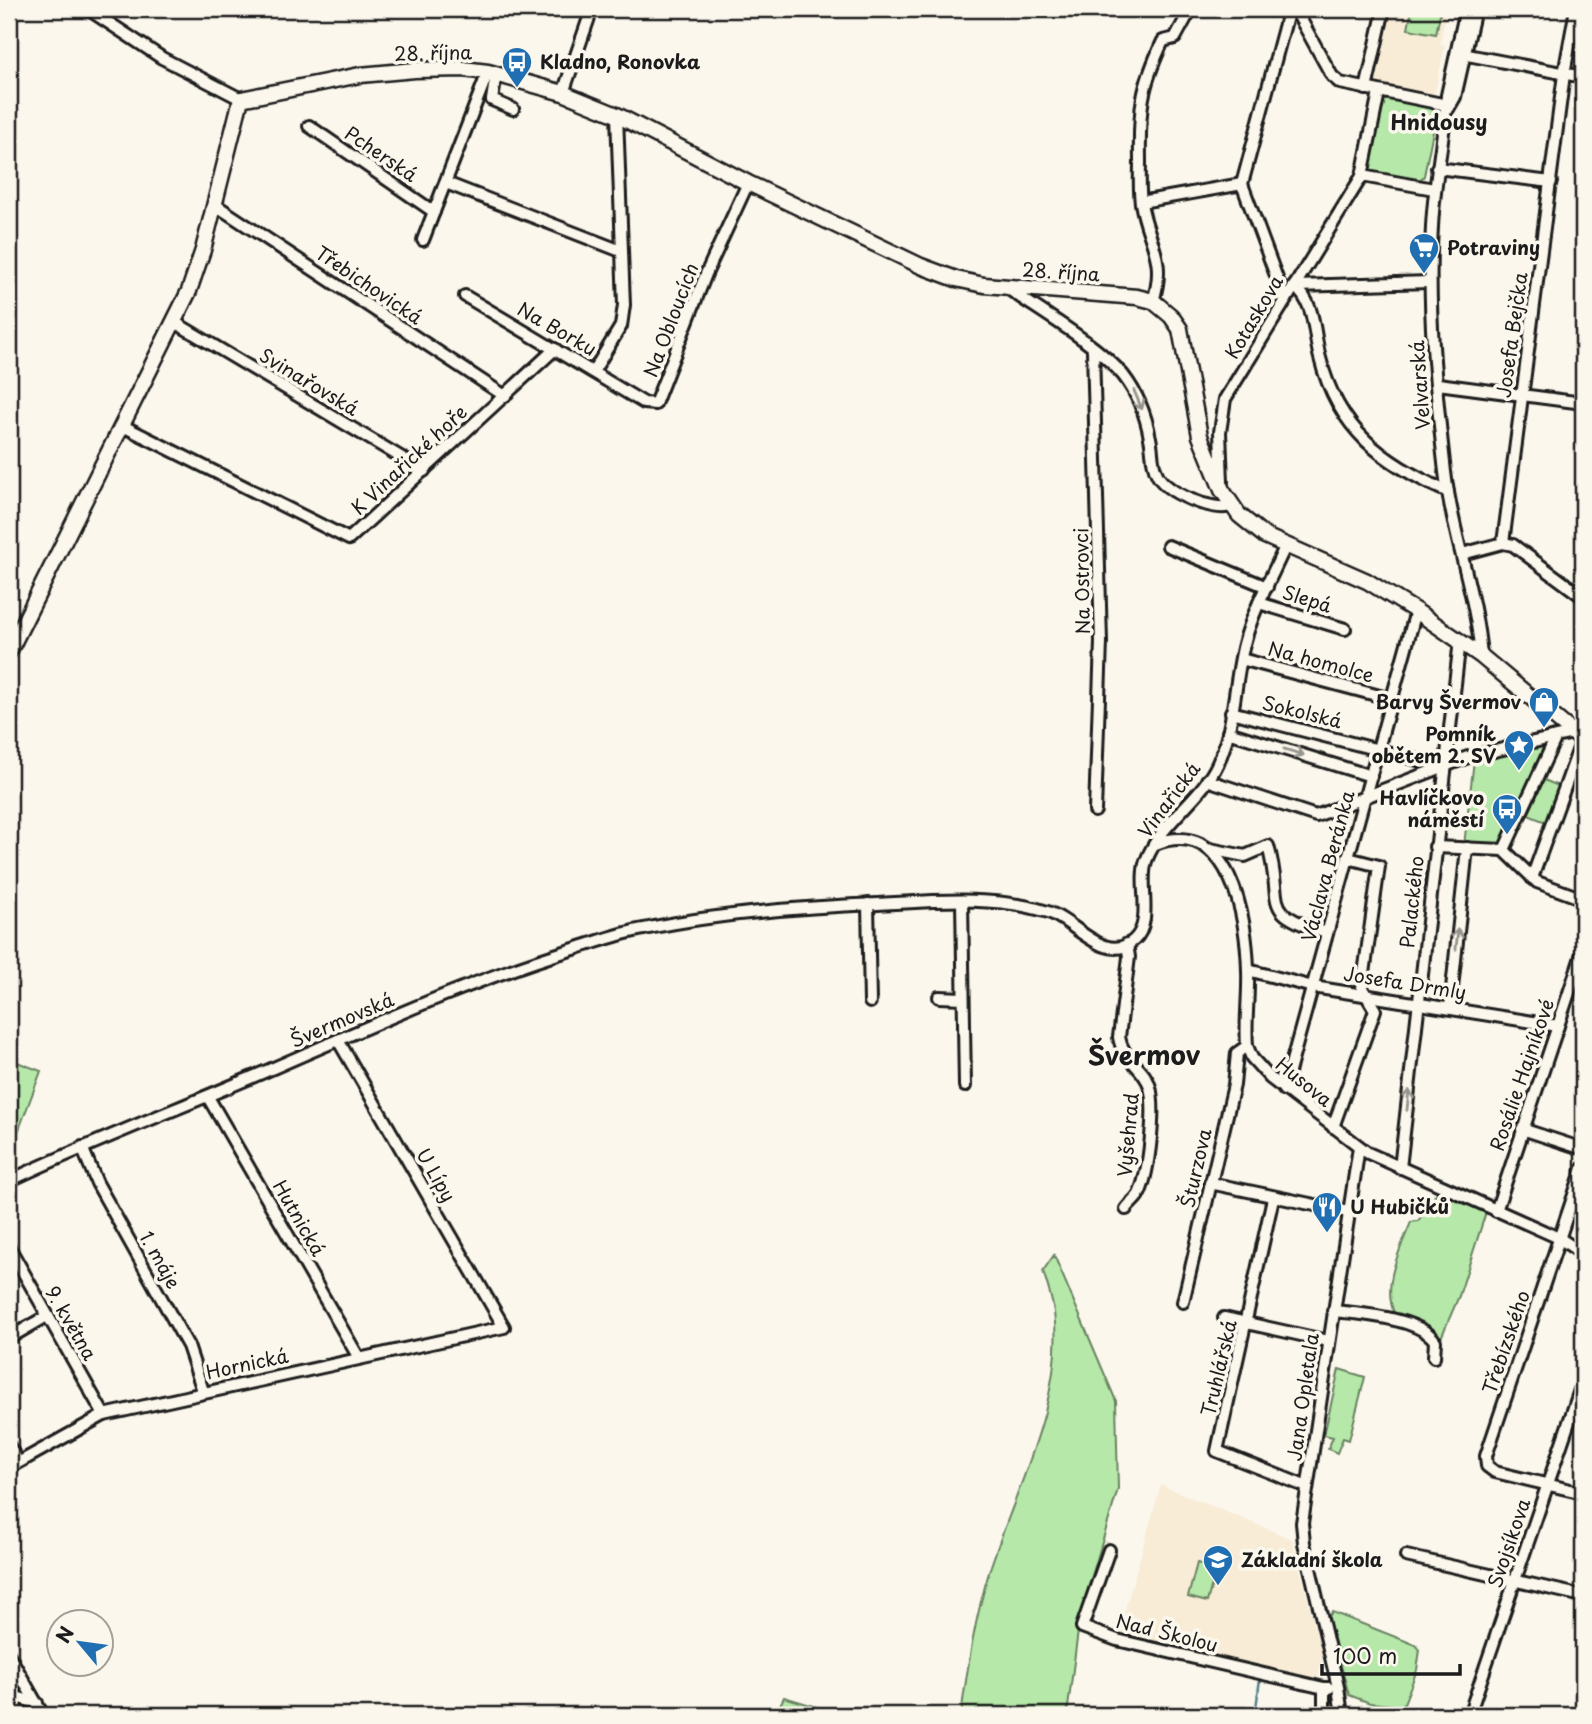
<svg xmlns="http://www.w3.org/2000/svg" width="1592" height="1724" font-family="'Playpen Sans',sans-serif">
<style>
.built{fill:#f8ecd6}
.green{fill:#b6e8a9;stroke:#698262;stroke-width:2}
.lines{fill:none;stroke-linecap:round;stroke-linejoin:round}
.stream{stroke:#55828f;stroke-width:2.5}
.minor-casing{stroke:#1c1c1c;stroke-width:16}
.major-casing{stroke:#1c1c1c;stroke-width:19}
.minor{stroke:#fbf7ec;stroke-width:10}
.major{stroke:#fbf7ec;stroke-width:14}
.oneway{stroke:#97948e}
.labels{text-anchor:middle;stroke-width:7;stroke-linejoin:round;paint-order:stroke}
.street-label{font-size:19px;fill:#1c1c1c;stroke:#fbf7ec}
.poi-label{font-size:19px;font-weight:bold;fill:#1c1c1c;stroke:#fbf7ec;text-anchor:start}
.neighbourhood-label{font-size:21px;font-weight:bold;fill:#1c1c1c;stroke:#fbf7ec}
.district-label{font-size:26px;font-weight:bold;fill:#1c1c1c;stroke:#fbf7ec}
</style>
<rect width="100%" height="100%" fill="#fbf7ec"/>
<filter id="ink" filterUnits="userSpaceOnUse"><feTurbulence type="fractalNoise" baseFrequency=".0143" numOctaves="2"/><feDisplacementMap in="SourceGraphic" scale="14" xChannelSelector="R" yChannelSelector="G"/><feConvolveMatrix kernelMatrix="1 2 1 2 8 2 1 2 1" color-interpolation-filters="sRGB"/></filter>
<g filter="url(#ink)">
<!-- built -->
<g class="built">
<path d="M 1389,9 L 1447,9 L 1440,44 L 1445,45 L 1434,97 L 1376,84 L 1373,79 Z"/>
<path d="M 1161,1485 L 1292,1539 L 1322,1655 L 1318,1680 L 1118,1634 Z"/>
</g>
<!-- green -->
<g class="green">
<path d="M 1412,9 L 1441,9 L 1436,34 L 1408,29 Z"/>
<path d="M 1387,98 L 1432,108 L 1436,116 L 1424,176 L 1419,181 L 1372,174 L 1368,166 L 1381,103 Z"/>
<path d="M 1545,744 L 1501,844 L 1464,845 L 1474,760 Z"/>
<path d="M 1544,780 L 1561,787 L 1548,823 L 1528,815 Z"/>
<path d="M 9,1059 L 41,1071 L 9,1156 Z"/>
<path d="M 1437,1192 L 1486,1212 L 1459,1296 L 1441,1338 L 1426,1326 L 1395,1315 C 1381,1286 1400,1250 1411,1222 L 1418,1221 Z"/>
<path d="M 1054,1255 L 1116,1401 L 1118,1489 L 1080,1616 L 1067,1715 L 961,1715 C 968,1665 975,1617 990,1569 C 1016,1489 1065,1398 1054,1312 C 1052,1298 1047,1284 1043,1271 Z"/>
<path d="M 1339,1369 L 1365,1377 L 1349,1440 L 1343,1438 L 1337,1453 L 1328,1449 L 1333,1437 L 1324,1435 Z"/>
<path d="M 1197,1563 L 1216,1569 L 1207,1602 L 1188,1597 Z"/>
<path d="M 1332,1612 L 1416,1645 L 1420,1650 L 1417,1670 L 1403,1706 L 1370,1703 L 1349,1695 L 1328,1618 Z"/>
<path d="M 784,1697 L 844,1715 L 775,1715 Z"/>
</g>
<g class="lines">
<!-- stream -->
<path class="stream" d="M 1255,1715 L 1260,1679"/>
<!-- minor casing -->
<g class="minor-casing">
<g id="minor">
<path d="M 88,9 L 162,58 L 241,99"/>
<path d="M 1295,9 L 1332,76 L 1340,83 L 1447,105"/>
<path d="M 1466,9 L 1447,95 C 1444,139 1434,182 1432,227 C 1427,308 1436,392 1445,472 C 1452,534 1476,593 1481,656"/>
<path d="M 1457,53 L 1583,77"/>
<path d="M 496,74 L 492,100 L 513,109"/>
<path d="M 1366,89 L 1384,9"/>
<path d="M 563,93 L 592,9"/>
<path d="M 1448,109 L 1455,97 L 1475,9"/>
<path d="M 309,126 L 434,212"/>
<path d="M 1437,168 L 1551,182"/>
<path d="M 1362,176 L 1434,189"/>
<path d="M 446,183 L 621,251"/>
<path d="M 1141,202 L 1242,184"/>
<path d="M 214,204 L 505,396"/>
<path d="M 423,240 L 488,72"/>
<path d="M 1294,286 C 1316,303 1313,332 1320,358 C 1338,430 1383,463 1448,492"/>
<path d="M 1297,286 L 1430,282"/>
<path d="M 1007,288 C 1041,312 1097,344 1123,375 C 1137,393 1146,415 1150,438 C 1153,450 1151,463 1157,474 C 1165,493 1213,512 1231,506"/>
<path d="M 465,296 L 644,403 L 655,404 L 706,274 L 748,183"/>
<path d="M 1285,300 L 1242,184 L 1289,9"/>
<path d="M 1153,301 C 1167,258 1148,243 1141,203 C 1139,189 1140,174 1140,160 C 1139,108 1141,88 1163,41 L 1175,38 L 1191,9"/>
<path d="M 176,323 L 424,471"/>
<path d="M 1093,350 L 1101,642 L 1095,811"/>
<path d="M 593,372 L 621,326 L 624,305 L 617,115"/>
<path d="M 1438,384 L 1583,403"/>
<path d="M 123,426 L 349,539 L 555,349"/>
<path d="M 1222,482 L 1220,432 L 1225,399 L 1362,176 L 1379,92"/>
<path d="M 1503,543 L 1564,74 L 1576,9"/>
<path d="M 1168,546 L 1267,587"/>
<path d="M 1462,554 L 1503,543 L 1513,545 L 1583,597"/>
<path d="M 1259,603 L 1345,629"/>
<path d="M 1241,659 L 1391,699"/>
<path d="M 1231,712 L 1445,767"/>
<path d="M 1228,732 L 1371,776"/>
<path d="M 1207,780 L 1316,816 L 1468,757 L 1573,733"/>
<path d="M 1155,844 C 1230,815 1247,918 1248,971 C 1249,996 1245,1021 1247,1046 L 1252,1058 L 1270,1078 L 1368,1153 L 1559,1238 L 1583,1254"/>
<path d="M 1435,847 L 1504,850 L 1537,882 L 1583,899"/>
<path d="M 1210,849 L 1245,856 L 1268,846 C 1285,904 1257,911 1327,933"/>
<path d="M 1504,850 L 1555,739"/>
<path d="M 1532,878 L 1582,740"/>
<path d="M 962,901 L 965,1086"/>
<path d="M 868,904 L 870,1002"/>
<path d="M 1248,970 L 1313,987 L 1558,1026"/>
<path d="M 939,997 L 963,998"/>
<path d="M 1450,1007 L 1467,848"/>
<path d="M 1284,1090 L 1416,611"/>
<path d="M 208,1097 L 359,1358"/>
<path d="M 1333,1127 L 1375,1010 L 1362,988 L 1379,866 L 1348,858"/>
<path d="M 1522,1129 L 1583,1149"/>
<path d="M 82,1147 L 97,1183 L 188,1346 L 203,1391"/>
<path d="M 1400,1168 L 1460,640"/>
<path d="M 1583,1168 L 1486,1456 L 1487,1466 L 1495,1472 L 1583,1493"/>
<path d="M 9,1181 C 97,1139 189,1105 278,1066 C 375,1024 472,980 574,949 C 597,942 620,933 644,929 C 720,913 801,907 878,904 C 933,901 995,895 1048,912 C 1074,920 1106,966 1134,940 C 1154,922 1138,884 1146,861 C 1161,821 1201,800 1218,763 C 1235,726 1234,683 1244,644 C 1253,610 1271,578 1285,547"/>
<path d="M 1210,1183 L 1348,1212"/>
<path d="M 1273,1198 L 1217,1451 L 1307,1487"/>
<path d="M 1126,1209 C 1130,1203 1138,1198 1140,1192 C 1149,1171 1156,1110 1150,1087 C 1145,1068 1122,1059 1119,1037 L 1129,957 L 1127,944"/>
<path d="M 1496,1211 L 1583,951"/>
<path d="M 9,1247 L 104,1415"/>
<path d="M 1183,1302 L 1234,1085 L 1237,1053 L 1247,1046"/>
<path d="M 1333,1311 C 1358,1313 1420,1318 1435,1341 L 1434,1357"/>
<path d="M 1224,1318 L 1328,1341"/>
<path d="M 9,1338 L 47,1316"/>
<path d="M 9,1446 L 18,1462"/>
<path d="M 9,1468 L 104,1415 L 504,1327 L 338,1040"/>
<path d="M 1109,1550 L 1082,1627 L 1117,1640 L 1324,1688"/>
<path d="M 1406,1556 L 1583,1596"/>
<path d="M 9,1655 L 43,1715"/>
<path d="M 9,1695 L 37,1703"/>
<path d="M 1324,1715 L 1324,1688 L 1329,1688"/>
<path d="M 1342,1715 L 1338,1687 L 1304,1543 L 1302,1523 L 1359,1147"/>
<path d="M 1469,1715 L 1583,1381"/>
</g>
</g>
<!-- major casing -->
<g class="major-casing">
<path id="major" d="M 9,652 L 189,291 L 203,250 L 241,99 L 360,75 L 415,70 L 463,69 L 488,72 L 563,93 L 617,115 L 748,183 L 921,266 L 956,279 L 984,285 L 1137,297 L 1153,301 L 1171,316 L 1180,329 L 1200,436 L 1222,490 L 1239,515 L 1265,536 L 1367,581 L 1416,611 L 1481,656 L 1583,741"/>
</g>
<!-- minor -->
<use href="#minor" class="minor"/>
<!-- major -->
<use href="#major" class="major"/>
</g>
<!-- one-way arrows -->
<defs><path id="oneway-shaft" d="M-6 0H5M1.5-3L5.5 0L1.5 3" fill="none" stroke-width="1.6" stroke-linecap="round" stroke-linejoin="round" transform="scale(1.75)"/></defs>
<g class="oneway">
<use href="#oneway-shaft" transform="translate(1138 400) rotate(67)"/>
<use href="#oneway-shaft" transform="translate(1294 752) rotate(17)"/>
<use href="#oneway-shaft" transform="translate(1457 939) rotate(-84)"/>
<use href="#oneway-shaft" transform="translate(1408 1100) rotate(-84)"/>
</g>
</g>
<!-- icons -->
<defs>
<g id="bus-pin" transform="scale(1.575)"><path d="M0 17L-7.5 6A9.5 9.5 0 1 1 7.5 6Z" fill="#1f6fb2" stroke="#fbf7ec"/><path d="M-5-6H5V4H4V6H2V4H-2V6H-4V4H-5ZM-3.5-4V0h7V-4ZM-3.5 1.2v1.5H-2V1.2ZM2 1.2v1.5H3.5V1.2Z" fill="#fff"/></g>
<g id="supermarket-pin" transform="scale(1.575)"><path d="M0 17L-7.5 6A9.5 9.5 0 1 1 7.5 6Z" fill="#1f6fb2" stroke="#fbf7ec"/><path d="M-6-5.5h2.5l.6 2H6L4.5 2H-2.5L-4.4-4H-6ZM-1.5 3.2a1.3 1.3 0 1 0 .1 0ZM3 3.2a1.3 1.3 0 1 0 .1 0Z" fill="#fff"/></g>
<g id="shop-pin" transform="scale(1.575)"><path d="M0 17L-7.5 6A9.5 9.5 0 1 1 7.5 6Z" fill="#1f6fb2" stroke="#fbf7ec"/><path d="M-5-2.5h2.3a2.7 3.5 0 0 1 5.4 0H5L5.5 6h-11ZM-1.5-2.5h3a1.5 2.3 0 0 0-3 0Z" fill="#fff"/></g>
<g id="sight-pin" transform="scale(1.575)"><path d="M0 17L-7.5 6A9.5 9.5 0 1 1 7.5 6Z" fill="#1f6fb2" stroke="#fbf7ec"/><path d="M0-6L1.8-2.2L6-1.7L2.9 1.2L3.7 5.4L0 3.3L-3.7 5.4L-2.9 1.2L-6-1.7L-1.8-2.2Z" fill="#fff"/></g>
<g id="restaurant-pin" transform="scale(1.575)"><path d="M0 17L-7.5 6A9.5 9.5 0 1 1 7.5 6Z" fill="#1f6fb2" stroke="#fbf7ec"/><path d="M-5-6h1v4h1v-4h1v4h1v-4h1v5L-1.5 .5V6h-2V.5L-5-1ZM5-6V6H3V1.5H1.5Q1.5-4 5-6Z" fill="#fff"/></g>
<g id="school-pin" transform="scale(1.575)"><path d="M0 17L-7.5 6A9.5 9.5 0 1 1 7.5 6Z" fill="#1f6fb2" stroke="#fbf7ec"/><path d="M0-5L7-2L0 1L-7-2ZM-4 1L0 2.5L4 1V4Q0 6-4 4Z" fill="#fff"/></g>
</defs>
<g fill-rule="evenodd">
<use href="#bus-pin" x="517" y="62"/>
<use href="#supermarket-pin" x="1424" y="248"/>
<use href="#shop-pin" x="1544" y="702"/>
<use href="#sight-pin" x="1519" y="745"/>
<use href="#bus-pin" x="1507" y="809"/>
<use href="#restaurant-pin" x="1327" y="1207"/>
<use href="#school-pin" x="1218" y="1560"/>
</g>
<g class="labels">
<!-- street labels -->
<g class="street-label">
<text transform="translate(433 53) rotate(-1)" y="7">28. října</text>
<text transform="translate(381 154) rotate(34)" y="7">Pcherská</text>
<text transform="translate(1061 272) rotate(4)" y="7">28. října</text>
<text transform="translate(369 285) rotate(34)" y="7">Třebichovická</text>
<text transform="translate(1254 317) rotate(-59)" y="7">Kotaskova</text>
<text transform="translate(671 320) rotate(-69)" y="7">Na Obloucích</text>
<text transform="translate(557 329) rotate(30)" y="7">Na Borku</text>
<text transform="translate(1512 335) rotate(-82)" y="7">Josefa Bejčka</text>
<text transform="translate(309 382) rotate(31)" y="7">Svinařovská</text>
<text transform="translate(1420 385) rotate(-94)" y="7">Velvarská</text>
<text transform="translate(409 460) rotate(-43)" y="7">K Vinařické hoře</text>
<text transform="translate(1082 581) rotate(-91)" y="7">Na Ostrovci</text>
<text transform="translate(1307 599) rotate(17)" y="7">Slepá</text>
<text transform="translate(1321 662) rotate(15)" y="7">Na homolce</text>
<text transform="translate(1302 712) rotate(14)" y="7">Sokolská</text>
<text transform="translate(1169 800) rotate(-53)" y="7">Vinařická</text>
<text transform="translate(1328 866) rotate(-75)" y="7">Václava Beránka</text>
<text transform="translate(1412 902) rotate(-84)" y="7">Palackého</text>
<text transform="translate(1405 983) rotate(9)" y="7">Josefa Drmly</text>
<text transform="translate(342 1020) rotate(-23)" y="7">Švermovská</text>
<text transform="translate(1522 1075) rotate(-71)" y="7">Rosálie Hajníkové</text>
<text transform="translate(1304 1082) rotate(39)" y="7">Husova</text>
<text transform="translate(1128 1135) rotate(-85)" y="7">Vyšehrad</text>
<text transform="translate(1196 1168) rotate(-77)" y="7">Šturzova</text>
<text transform="translate(436 1175) rotate(60)" y="7">U Lípy</text>
<text transform="translate(299 1218) rotate(60)" y="7">Hutnická</text>
<text transform="translate(160 1260) rotate(61)" y="7">1. máje</text>
<text transform="translate(71 1323) rotate(60)" y="7">9. května</text>
<text transform="translate(1506 1342) rotate(-71)" y="7">Třebízského</text>
<text transform="translate(247 1364) rotate(-12)" y="7">Hornická</text>
<text transform="translate(1219 1368) rotate(-77)" y="7">Truhlářská</text>
<text transform="translate(1303 1397) rotate(-82)" y="7">Jana Opletala</text>
<text transform="translate(1509 1543) rotate(-71)" y="7">Svojsíkova</text>
<text transform="translate(1167 1633) rotate(14)" y="7">Nad Školou</text>
</g>
<!-- poi labels -->
<g class="poi-label">
<text x="540" y="69">Kladno, Ronovka</text>
<text x="1447" y="255">Potraviny</text>
<text x="1521" y="709" text-anchor="end">Barvy Švermov</text>
<text x="1496" y="741" text-anchor="end">Pomník<tspan x="1496" dy="22">obětem 2. SV</tspan></text>
<text x="1484" y="805" text-anchor="end">Havlíčkovo<tspan x="1484" dy="22">náměstí</tspan></text>
<text x="1350" y="1214">U Hubičků</text>
<text x="1241" y="1567">Základní škola</text>
</g>
<!-- neighbourhood labels -->
<g class="neighbourhood-label">
<text x="1439" y="130">Hnidousy</text>
</g>
<!-- district labels -->
<g class="district-label">
<text x="1144" y="1065">Švermov</text>
</g>
</g>
<!-- margin -->
<rect width="1592" height="1724" fill="none" stroke="#fbf7ec" stroke-width="35"/>
<rect x="18" y="18" width="1557" height="1689" fill="none" stroke="#1c1c1c" stroke-width="2.5" filter="url(#ink)"/>
<!-- north arrow -->
<g transform="translate(80 1643) rotate(299)"><circle r="33" fill="#fbf7ec" stroke="#a29f99" stroke-width="2"/>
<path d="M0-5L12 26L0 18L-12 26Z" fill="#1f6fb2"/>
<text y="-10" font-size="19" font-weight="bold" text-anchor="middle" fill="#1c1c1c">N</text>
</g>
<!-- scale -->
<path d="M1322 1664v10h138v-10" fill="none" stroke="#1c1c1c" stroke-width="3.5"/>
<text x="1333" y="1664" font-size="21" fill="#1c1c1c" stroke="#fbf7ec" stroke-width="5" paint-order="stroke">100 m</text>
</svg>
